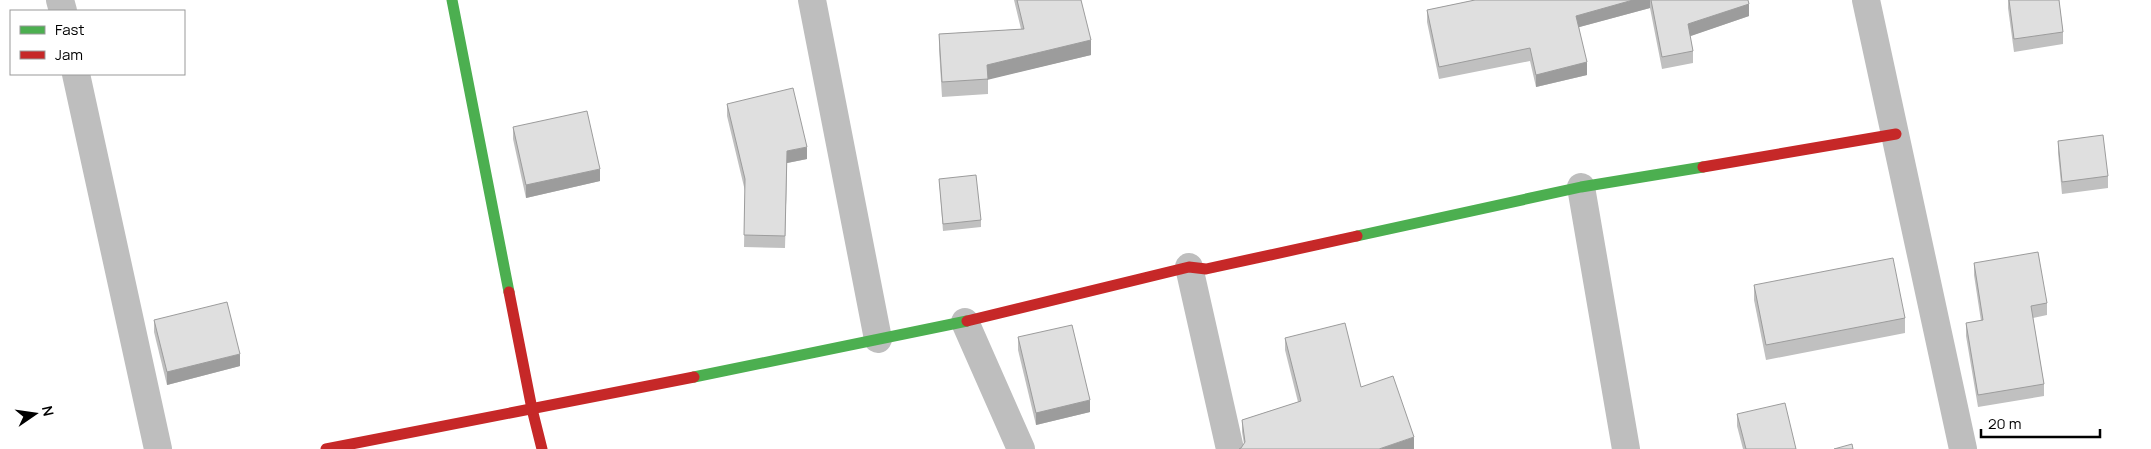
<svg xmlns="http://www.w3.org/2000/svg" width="2151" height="449" font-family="Manrope,sans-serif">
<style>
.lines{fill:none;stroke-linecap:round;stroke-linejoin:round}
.street{stroke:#bebebe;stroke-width:28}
.fast{stroke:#4caf50;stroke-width:11}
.jam{stroke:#c62828;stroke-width:11}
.wall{fill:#c0c0c0}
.shaded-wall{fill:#9c9c9c}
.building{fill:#dfdfdf;stroke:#9c9c9c}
</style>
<rect width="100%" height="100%" fill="#fff"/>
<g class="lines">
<!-- street -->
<g class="street">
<path d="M 60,0 L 63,11"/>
<path d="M 812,0 L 878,339"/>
<path d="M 1866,0 L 1963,449"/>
<path d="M 76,74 L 158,449"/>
<path d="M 1581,187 L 1626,449"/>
<path d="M 1189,267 L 1230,449"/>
<path d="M 965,322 L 1021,449"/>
</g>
<!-- fast -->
<g class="fast">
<path d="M 452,0 L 509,292"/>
<path d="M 1357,236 L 1581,187 L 1703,167"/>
<path d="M 694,377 L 967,321"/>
</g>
<!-- jam -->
<g class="jam">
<path d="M 1703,167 L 1896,134"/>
<path d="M 509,292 L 532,409 L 542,449"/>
<path d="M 967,321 L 1189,267 L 1206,269 L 1357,236"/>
<path d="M 326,449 L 694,377"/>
</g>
</g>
<!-- wall -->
<g class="wall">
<path d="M 1014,0 L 1081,0 L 1091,55 L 988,79 L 988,94 L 942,97 L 939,49 L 939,34 L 1021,29 Z"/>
<path d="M 1475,0 L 1748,0 L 1749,16 L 1690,36 L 1693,51 L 1693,63 L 1662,69 L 1650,8 L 1579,27 L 1587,75 L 1536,87 L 1530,61 L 1439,79 L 1427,22 L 1427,10 Z"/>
<path d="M 2008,0 L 2059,0 L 2063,32 L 2063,44 L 2014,52 L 2008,8 Z"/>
<path d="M 727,104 L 807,159 L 787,163 L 785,248 L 744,247 L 745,191 L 727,116 Z"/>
<path d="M 513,127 L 600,181 L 526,198 L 513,139 Z"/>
<path d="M 2058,141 L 2108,176 L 2108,188 L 2062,194 L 2058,153 Z"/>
<path d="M 939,179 L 981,220 L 981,227 L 943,231 Z"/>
<path d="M 1974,263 L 2047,303 L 2047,315 L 2033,318 L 2044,384 L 2044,396 L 1978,407 L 1966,336 L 1966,323 L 1981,321 L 1974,275 Z"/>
<path d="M 1754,285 L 1905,318 L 1905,333 L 1766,360 L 1754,300 Z"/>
<path d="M 154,320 L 240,366 L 167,385 L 154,332 Z"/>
<path d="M 1018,337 L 1090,412 L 1036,425 L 1018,350 Z"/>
<path d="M 1285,338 L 1361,387 L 1244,444 L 1242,432 L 1242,420 L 1298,402 L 1285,350 Z"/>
<path d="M 1737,414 L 1796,449 L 1743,449 L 1737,426 Z"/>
</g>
<!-- shaded-wall -->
<g class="shaded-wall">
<path d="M 1633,0 L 1650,0 L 1650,8 L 1576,28 L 1576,16 Z"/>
<path d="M 1749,4 L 1749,16 L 1688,37 L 1688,24 Z"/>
<path d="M 1091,40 L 1091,55 L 987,80 L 987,65 Z"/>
<path d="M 1587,62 L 1587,75 L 1536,87 L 1536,75 Z"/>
<path d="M 807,147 L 807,159 L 787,163 L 785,248 L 787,151 Z"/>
<path d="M 600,169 L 600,181 L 526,198 L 526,185 Z"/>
<path d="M 240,354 L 240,366 L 167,385 L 167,372 Z"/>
<path d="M 1090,400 L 1090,412 L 1036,425 L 1036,413 Z"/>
<path d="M 1414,437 L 1414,449 L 1379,449 Z"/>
</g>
<!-- building -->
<g class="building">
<path d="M 1017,0 L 1081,0 L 1091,40 L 987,65 L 988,79 L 942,82 L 939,34 L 1024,29 Z"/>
<path d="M 1475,0 L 1633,0 L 1576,16 L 1587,62 L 1536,75 L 1530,48 L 1439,67 L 1427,10 Z"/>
<path d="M 1651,0 L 1748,0 L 1749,4 L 1688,24 L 1693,51 L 1662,57 Z"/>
<path d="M 2009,0 L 2059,0 L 2063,32 L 2014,39 Z"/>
<path d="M 793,88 L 807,147 L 787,151 L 785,236 L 744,235 L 745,179 L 727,104 Z"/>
<path d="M 587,111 L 600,169 L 526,185 L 513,127 Z"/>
<path d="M 2103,135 L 2108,176 L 2062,182 L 2058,141 Z"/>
<path d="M 976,175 L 981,220 L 943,224 L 939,179 Z"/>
<path d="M 2038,252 L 2047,303 L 2031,306 L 2044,384 L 1978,395 L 1966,323 L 1983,320 L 1974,263 Z"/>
<path d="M 1893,258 L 1905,318 L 1766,345 L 1754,285 Z"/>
<path d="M 227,302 L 240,354 L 167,372 L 154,320 Z"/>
<path d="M 1345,323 L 1361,387 L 1393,376 L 1414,437 L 1379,449 L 1239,449 L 1241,448 L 1245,442 L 1242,420 L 1301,401 L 1285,338 Z"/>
<path d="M 1072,325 L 1090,400 L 1036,413 L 1018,337 Z"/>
<path d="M 1785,403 L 1796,449 L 1746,449 L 1737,414 Z"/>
<path d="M 1852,444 L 1853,449 L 1834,449 Z"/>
</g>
<!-- legend -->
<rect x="10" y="10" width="175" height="65" fill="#ffffff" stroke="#999999"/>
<rect x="20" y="26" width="25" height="8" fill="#4caf50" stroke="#999999"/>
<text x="55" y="35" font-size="15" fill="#000000">Fast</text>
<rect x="20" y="51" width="25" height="8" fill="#c62828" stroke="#999999"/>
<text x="55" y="60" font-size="15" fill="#000000">Jam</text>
<!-- north arrow -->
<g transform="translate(35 414) rotate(77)" stroke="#ffffff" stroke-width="4" paint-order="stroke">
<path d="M0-4L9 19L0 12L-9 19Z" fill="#000000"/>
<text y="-8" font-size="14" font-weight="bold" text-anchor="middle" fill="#000000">N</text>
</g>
<!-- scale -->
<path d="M1981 429v8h119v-8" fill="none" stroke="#000000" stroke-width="2.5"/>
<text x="1988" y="429" font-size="15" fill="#000000" stroke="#ffffff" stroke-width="4" paint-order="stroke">20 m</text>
</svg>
